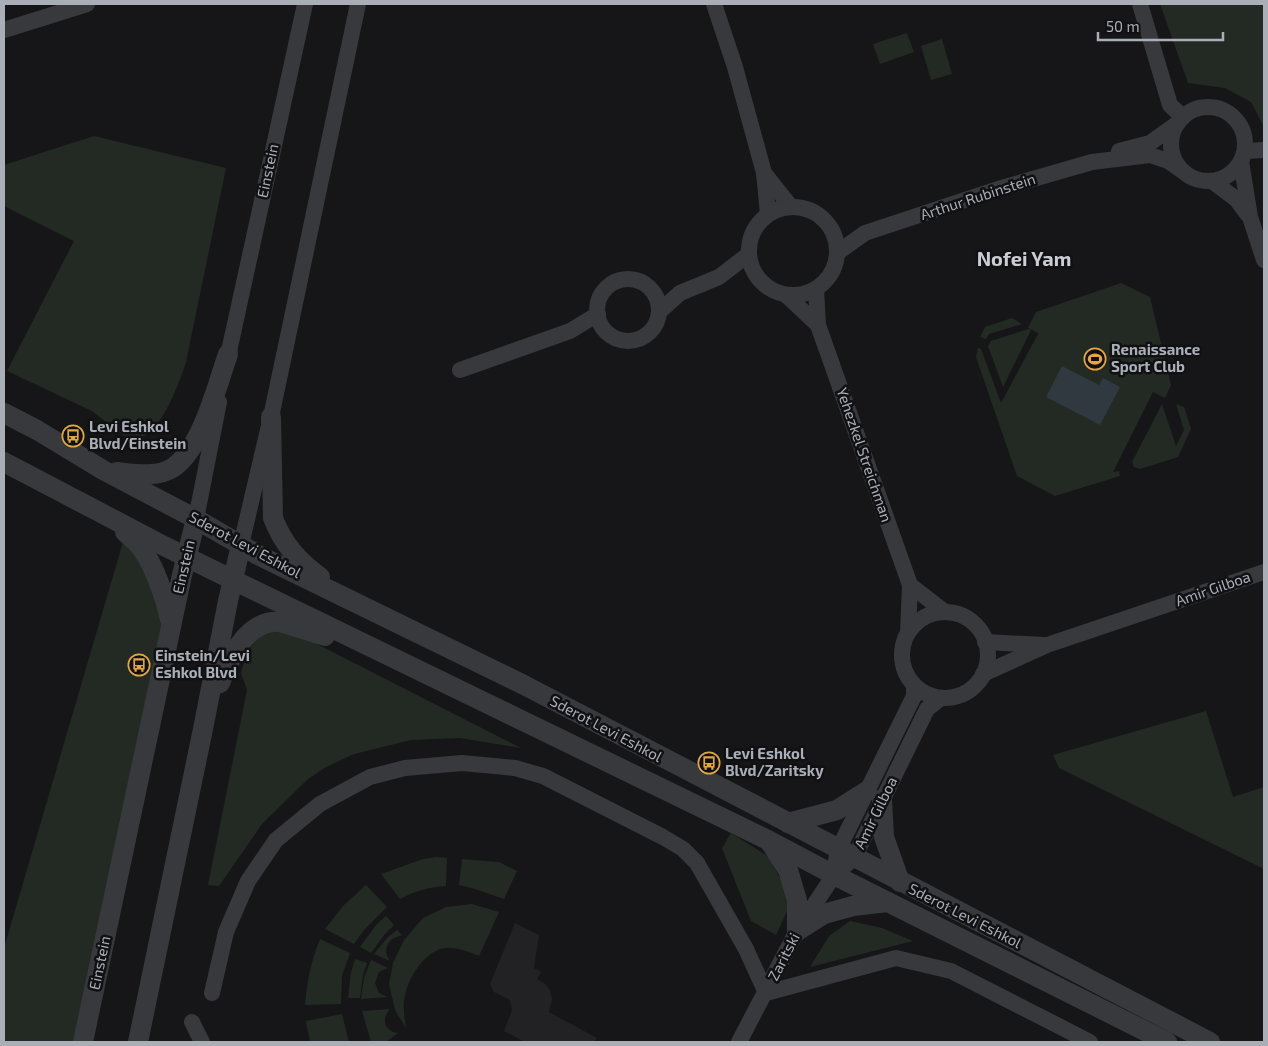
<svg xmlns="http://www.w3.org/2000/svg" width="1268" height="1046" font-family="'Exo 2',sans-serif">
<style>
.built{fill:#222225}
.green{fill:#232a23}
.water{fill:#303940}
.lines{fill:none;stroke-linecap:round;stroke-linejoin:round}
.minor{stroke:#38393c;stroke-width:16}
.tertiary{stroke:#38393c;stroke-width:20}
.labels{text-anchor:middle;stroke-width:5;stroke-linejoin:round;paint-order:stroke}
.street-label{font-size:15px;fill:#a9aeb7;stroke:#111113}
.poi-label{font-size:15px;font-weight:bold;fill:#a9aeb7;stroke:#111113;text-anchor:start}
.district-label{font-size:20px;font-weight:bold;fill:#cacdd3;stroke:#111113}
</style>
<rect width="100%" height="100%" fill="#161618"/>
<!-- built -->
<path class="built" d="M 515,923 L 539,935 L 534,968 L 541,972 L 537,979 L 545,984 L 550,990 L 552,999 L 549,1012 L 597,1038 L 594,1042 L 525,1042 L 504,1031 L 512,1010 L 510,1000 L 494,992 L 490,984 Z"/>
<!-- green -->
<g class="green">
<path d="M 1160,4 L 1264,4 L 1264,127 L 1251,102 L 1225,88 L 1188,83 Z"/>
<path d="M 907,33 L 914,52 L 880,64 L 873,44 Z"/>
<path d="M 942,39 L 952,74 L 931,80 L 921,46 Z"/>
<path d="M 94,136 L 226,168 L 186,362 C 180,382 163,426 144,436 C 139,438 133,438 128,439 L 92,411 L 7,371 L 74,241 L 4,206 L 4,165 Z"/>
<path d="M 1121,283 L 1150,297 L 1171,385 L 1165,398 L 1153,392 L 1113,472 L 1119,471 L 1120,476 L 1055,496 L 1017,476 L 976,357 L 978,348 L 981,349 L 1001,403 L 1038,334 L 1038,333 L 1028,328 L 1036,312 Z"/>
<path d="M 1012,318 L 1022,324 L 989,334 L 986,339 L 980,337 L 985,327 Z"/>
<path d="M 1028,329 L 1031,330 L 1003,387 L 988,346 L 991,341 Z"/>
<path d="M 1162,404 L 1176,446 L 1184,430 L 1176,404 L 1184,407 L 1191,429 L 1178,457 L 1140,469 L 1134,467 L 1132,462 Z"/>
<path d="M 123,542 L 138,553 L 161,615 L 162,638 L 76,1042 L 4,1042 L 4,948 Z"/>
<path d="M 275,629 L 311,641 L 521,748 L 460,738 L 411,740 L 354,754 L 326,767 L 308,779 L 262,824 L 219,886 L 208,885 L 247,690 L 241,673 L 247,652 L 259,637 Z"/>
<path d="M 1206,711 L 1233,797 L 1264,787 L 1264,869 L 1059,768 L 1053,755 Z"/>
<path d="M 731,833 L 769,857 L 783,884 L 789,907 L 776,935 L 751,921 L 722,848 Z"/>
<path d="M 436,857 L 447,858 L 446,886 C 429,887 415,891 400,899 L 381,874 L 423,859 Z"/>
<path d="M 462,859 L 499,862 L 517,871 L 504,899 L 475,889 L 459,885 Z"/>
<path d="M 366,885 L 387,907 L 364,930 L 354,944 L 325,929 L 344,905 Z"/>
<path d="M 472,904 L 499,912 L 479,956 C 469,952 457,947 445,948 C 424,951 406,980 404,1001 C 403,1010 405,1020 406,1028 L 395,1010 L 389,984 L 393,963 L 404,940 L 423,918 L 446,907 Z"/>
<path d="M 386,916 L 394,925 L 385,934 L 371,953 L 360,947 L 376,925 Z"/>
<path d="M 850,921 L 882,928 L 913,941 L 810,967 L 829,936 Z"/>
<path d="M 397,930 L 402,935 L 392,939 C 385,946 384,953 390,961 L 374,954 L 388,937 Z"/>
<path d="M 320,939 L 350,953 L 342,976 L 341,1004 L 305,1005 C 307,981 311,961 320,939 Z"/>
<path d="M 355,959 L 367,963 L 363,975 L 360,998 L 348,998 L 351,972 Z"/>
<path d="M 371,960 L 388,968 L 379,972 L 375,983 L 379,993 L 387,997 L 361,999 L 364,978 Z"/>
<path d="M 390,1009 C 381,1019 384,1031 398,1033 L 386,1042 L 371,1042 L 362,1011 Z"/>
<path d="M 342,1014 L 349,1042 L 310,1042 L 306,1021 Z"/>
</g>
<!-- water -->
<path class="water" d="M 1062,366 L 1099,385 L 1103,378 L 1120,387 L 1100,425 L 1046,397 Z"/>
<g class="lines">
<!-- minor -->
<g class="minor">
<path d="M 714,4 L 735,67 L 764,173 L 768,214"/>
<path d="M 1140,4 L 1170,105 L 1183,117"/>
<path d="M 4,30 L 87,4"/>
<circle cx="1208" cy="144" r="37"/>
<path d="M 1119,151 L 1150,143 L 1178,123"/>
<path d="M 1245,151 L 1264,150"/>
<path d="M 1241,161 L 1250,217 L 1264,260"/>
<path d="M 764,173 L 791,207"/>
<path d="M 1212,181 L 1236,199 L 1248,215"/>
<circle cx="793" cy="251" r="44"/>
<path d="M 837,253 L 865,233 L 998,189 L 1092,162 L 1150,155 L 1168,161 L 1184,172"/>
<circle cx="628" cy="310" r="31"/>
<path d="M 816,289 L 818,325 L 910,585 L 908,633"/>
<path d="M 786,295 L 818,325"/>
<path d="M 659,312 L 680,293 L 719,277 L 749,254"/>
<path d="M 226,365 L 305,4"/>
<path d="M 460,370 L 570,331 L 598,314"/>
<path d="M 196,519 L 219,402"/>
<path d="M 241,545 L 271,417 L 358,4"/>
<path d="M 910,585 L 945,612"/>
<circle cx="945" cy="655" r="43"/>
<path d="M 985,642 L 1045,645"/>
<path d="M 983,674 L 1047,645 L 1264,572"/>
<path d="M 836,861 L 838,850 L 914,696 L 914,685"/>
<path d="M 212,993 L 226,932 L 248,881 L 276,840 L 320,804 L 370,777 L 405,768 L 462,763 L 515,768 L 543,776 L 663,837 L 683,849 L 697,863 L 746,949 L 766,993 L 896,958 L 951,971 L 1090,1042"/>
<path d="M 192,1022 L 202,1042"/>
<path d="M 739,1042 L 797,931 L 834,875 L 854,858 L 927,709 L 941,698"/>
</g>
<!-- tertiary -->
<g class="tertiary">
<path d="M 4,413 L 37,430 L 103,470 L 196,519 L 258,555 L 524,685 L 1210,1042"/>
<path d="M 271,417 L 273,518 C 283,544 298,561 320,577"/>
<path d="M 4,462 L 164,546 L 233,580 L 768,840 L 834,875 L 1167,1042"/>
<path d="M 117,472 C 135,474 158,478 174,467 C 202,447 217,386 228,354"/>
<path d="M 125,532 C 129,536 133,539 137,543 C 152,558 166,599 170,620"/>
<path d="M 220,683 C 230,658 247,619 280,622 L 325,636"/>
<path d="M 882,799 L 884,837 L 900,882"/>
<path d="M 788,823 L 837,810 L 867,791"/>
<path d="M 770,842 L 788,870 L 797,900 L 797,931 L 824,914 L 853,906 L 888,902"/>
<path d="M 83,1042 L 182,575 L 196,519"/>
<path d="M 138,1042 L 203,729 L 228,601 L 241,545"/>
</g>
</g>
<!-- icons -->
<defs>
<g id="stadium-ring" transform="scale(1.125)"><circle r="9.5" fill="#111113" stroke="#e1a645" stroke-width="1.5"/><path d="M0-5a6.5 5 0 1 0 0 10a6.5 5 0 1 0 0-10ZM-3.5-1.8h7v3.6h-7Z" fill="#e1a645"/></g>
<g id="bus-ring" transform="scale(1.125)"><circle r="9.5" fill="#111113" stroke="#e1a645" stroke-width="1.5"/><path d="M-5-6H5V4H4V6H2V4H-2V6H-4V4H-5ZM-3.5-4V0h7V-4ZM-3.5 1.2v1.5H-2V1.2ZM2 1.2v1.5H3.5V1.2Z" fill="#e1a645"/></g>
</defs>
<g fill-rule="evenodd">
<use href="#stadium-ring" x="1095" y="359"/>
<use href="#bus-ring" x="73" y="436"/>
<use href="#bus-ring" x="139" y="665"/>
<use href="#bus-ring" x="709" y="763"/>
</g>
<g class="labels">
<!-- street labels -->
<g class="street-label">
<text transform="translate(268 171) rotate(-78)" y="5">Einstein</text>
<text transform="translate(978 197) rotate(-18)" y="5">Arthur Rubinstein</text>
<text transform="translate(864 455) rotate(71)" y="5">Yehezkel Streichman</text>
<text transform="translate(245 545) rotate(28)" y="5">Sderot Levi Eshkol</text>
<text transform="translate(184 567) rotate(-77)" y="5">Einstein</text>
<text transform="translate(1213 589) rotate(-19)" y="5">Amir Gilboa</text>
<text transform="translate(606 729) rotate(28)" y="5">Sderot Levi Eshkol</text>
<text transform="translate(876 813) rotate(-64)" y="5">Amir Gilboa</text>
<text transform="translate(965 916) rotate(27)" y="5">Sderot Levi Eshkol</text>
<text transform="translate(784 957) rotate(-63)" y="5">Zaritski</text>
<text transform="translate(100 963) rotate(-78)" y="5">Einstein</text>
</g>
<!-- poi labels -->
<g class="poi-label">
<text x="1111" y="355">Renaissance<tspan x="1111" dy="17">Sport Club</tspan></text>
<text x="89" y="432">Levi Eshkol<tspan x="89" dy="17">Blvd/Einstein</tspan></text>
<text x="155" y="661">Einstein/Levi<tspan x="155" dy="17">Eshkol Blvd</tspan></text>
<text x="725" y="759">Levi Eshkol<tspan x="725" dy="17">Blvd/Zaritsky</tspan></text>
</g>
<!-- district labels -->
<g class="district-label">
<text x="1024" y="266">Nofei Yam</text>
</g>
</g>
<!-- border -->
<rect width="1268" height="1046" fill="none" stroke="#a9aeb7" stroke-width="10"/>
<!-- scale -->
<path d="M1098 32v8h125v-8" fill="none" stroke="#a9aeb7" stroke-width="2.5"/>
<text x="1106" y="32" font-size="15" fill="#a9aeb7" stroke="#111113" stroke-width="4" paint-order="stroke">50 m</text>
</svg>
